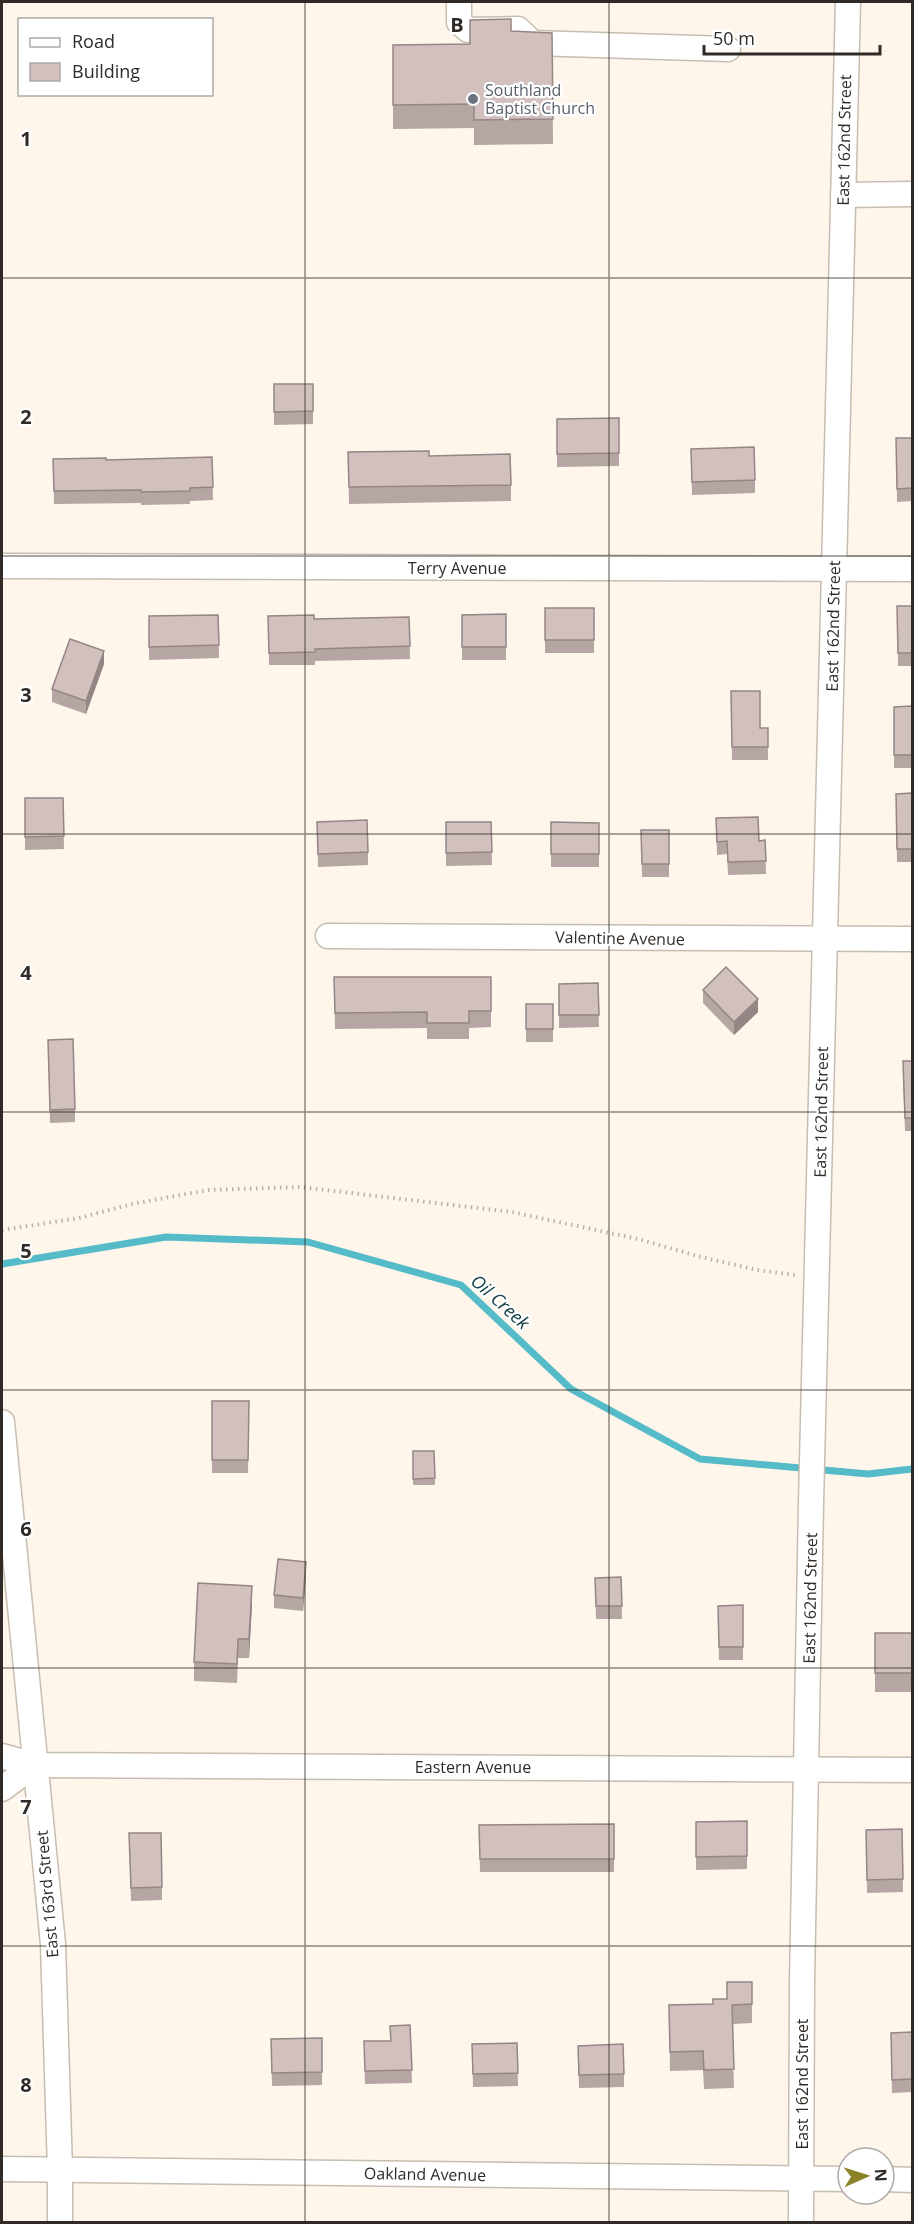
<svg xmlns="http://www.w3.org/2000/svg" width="914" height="2224" font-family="'Open Sans',sans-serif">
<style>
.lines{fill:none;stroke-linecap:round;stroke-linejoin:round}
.stream{stroke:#56bbc8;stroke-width:7}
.minor-casing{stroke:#c7bdb0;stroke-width:27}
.path{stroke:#b9b1a9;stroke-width:4;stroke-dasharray:1.5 4.5;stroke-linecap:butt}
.minor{stroke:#fff;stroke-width:24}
.wall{fill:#b5a5a3}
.shaded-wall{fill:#938685}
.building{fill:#d2c0be;stroke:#938685;stroke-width:1.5}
.grid{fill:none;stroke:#302b27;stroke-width:1.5;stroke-opacity:0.55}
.worship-dot{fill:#6b7280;stroke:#fff;stroke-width:2}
.labels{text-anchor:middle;stroke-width:4.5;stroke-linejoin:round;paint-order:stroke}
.worship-label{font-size:16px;fill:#5b616d;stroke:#fff;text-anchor:start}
.street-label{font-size:16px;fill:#302b27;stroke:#fff}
.water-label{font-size:18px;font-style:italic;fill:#124146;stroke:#fff}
.grid-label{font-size:20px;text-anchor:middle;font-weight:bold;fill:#302b27;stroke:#fff;stroke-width:4.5;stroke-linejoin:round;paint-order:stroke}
</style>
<rect width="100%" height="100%" fill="#fef5eb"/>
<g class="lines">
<!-- stream -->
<path class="stream" d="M 2,1264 L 166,1237 L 308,1242 L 461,1285 L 571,1389 L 700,1459 L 868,1474 L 912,1469"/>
<!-- minor casing -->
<g class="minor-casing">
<g id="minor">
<path d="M 459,2 L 459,22 L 468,30 L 518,29 L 533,43 L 728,49"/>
<path d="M 843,195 L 912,194"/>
<path d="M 2,566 L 912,569"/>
<path d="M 328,936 L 912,939"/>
<path d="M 2,1422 L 53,1944 L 60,2170 L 60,2222"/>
<path d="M 2,1756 L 34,1765 L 912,1770"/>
<path d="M 2,1789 L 34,1765"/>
<path d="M 2,2169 L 848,2179"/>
<path d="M 884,2179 L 912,2180"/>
<path d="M 801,2222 L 802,1982 L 811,1503 L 848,2"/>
</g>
</g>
<!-- path -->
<path class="path" d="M 2,1230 L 79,1218 L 132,1204 L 208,1190 L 300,1187 L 512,1212 L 638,1239 L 701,1257 L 757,1270 L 795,1275"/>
<!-- minor -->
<use href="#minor" class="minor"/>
</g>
<!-- wall -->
<g class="wall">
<path d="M 511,31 L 552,33 L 553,144 L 474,145 L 474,128 L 393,129 L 393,45 L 470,44 Z"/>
<path d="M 274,384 L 313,384 L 313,424 L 274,425 Z"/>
<path d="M 619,418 L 619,466 L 557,467 L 557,419 Z"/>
<path d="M 896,438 L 912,438 L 912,501 L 897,502 Z"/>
<path d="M 691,449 L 755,480 L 755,493 L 692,495 Z"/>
<path d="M 348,452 L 429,456 L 511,485 L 511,501 L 349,504 Z"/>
<path d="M 212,457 L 213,500 L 190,501 L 190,504 L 141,505 L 141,503 L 54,504 L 53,459 L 106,460 Z"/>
<path d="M 897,606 L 912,606 L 912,666 L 898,666 Z"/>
<rect x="545" y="608" width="49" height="45"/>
<path d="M 506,614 L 506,660 L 462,660 L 462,615 Z"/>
<path d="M 218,615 L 219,658 L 149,660 L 149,616 Z"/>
<path d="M 268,616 L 314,619 L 409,617 L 410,659 L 315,661 L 315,665 L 269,665 Z"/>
<path d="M 104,664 L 86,714 L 52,702 L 52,689 Z"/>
<path d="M 731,691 L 760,728 L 768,728 L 768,760 L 732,760 Z"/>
<path d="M 912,706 L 912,768 L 894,768 L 894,707 Z"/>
<path d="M 912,793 L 912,862 L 897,862 L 896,794 Z"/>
<path d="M 25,798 L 63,798 L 64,849 L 25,850 Z"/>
<path d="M 716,818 L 759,841 L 765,840 L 766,874 L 728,875 L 727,854 L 717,855 Z"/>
<path d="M 317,822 L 368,852 L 368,865 L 318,867 Z"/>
<path d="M 446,822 L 491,822 L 492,865 L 446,866 Z"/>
<path d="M 551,822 L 599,823 L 599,867 L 551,867 Z"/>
<path d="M 641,830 L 669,830 L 669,877 L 642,877 Z"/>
<path d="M 334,977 L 491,977 L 491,1027 L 469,1028 L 469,1039 L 427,1039 L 427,1028 L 335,1029 Z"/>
<path d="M 598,983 L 599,1027 L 559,1028 L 559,984 Z"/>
<path d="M 703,990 L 758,1012 L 734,1035 L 703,1003 Z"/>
<rect x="526" y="1004" width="27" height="38"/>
<path d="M 48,1040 L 75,1109 L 75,1122 L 50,1123 Z"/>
<path d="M 912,1061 L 912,1131 L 905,1131 L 903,1074 Z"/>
<path d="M 212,1401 L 249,1401 L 248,1473 L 212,1473 Z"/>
<path d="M 413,1451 L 434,1451 L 435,1485 L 413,1485 Z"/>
<path d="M 306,1575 L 303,1611 L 274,1608 L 274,1595 Z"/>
<path d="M 621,1577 L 622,1619 L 596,1619 L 595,1578 Z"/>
<path d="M 252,1605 L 249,1658 L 238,1658 L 237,1683 L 194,1681 L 194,1662 Z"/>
<path d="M 743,1605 L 743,1660 L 719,1660 L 718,1606 Z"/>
<rect x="875" y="1633" width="37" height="59"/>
<path d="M 747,1821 L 747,1869 L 696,1870 L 696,1822 Z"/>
<path d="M 614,1824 L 614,1872 L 480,1872 L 479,1825 Z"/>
<path d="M 902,1829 L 903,1892 L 867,1893 L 866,1830 Z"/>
<path d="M 129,1833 L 162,1887 L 162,1900 L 131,1901 Z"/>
<path d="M 727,1982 L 752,2004 L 752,2023 L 732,2024 L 734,2088 L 704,2089 L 703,2070 L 670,2071 L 669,2005 L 713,2004 L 727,1999 Z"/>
<path d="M 410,2025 L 412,2083 L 365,2084 L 364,2041 L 390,2041 Z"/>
<path d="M 912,2032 L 912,2092 L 892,2093 L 891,2033 Z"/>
<path d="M 322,2038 L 322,2085 L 272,2086 L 271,2039 Z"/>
<path d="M 517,2043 L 518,2086 L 473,2087 L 472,2044 Z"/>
<path d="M 578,2046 L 624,2074 L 624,2087 L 579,2088 Z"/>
</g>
<!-- shaded-wall -->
<g class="shaded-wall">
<path d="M 104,651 L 104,664 L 86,714 L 86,701 Z"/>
<path d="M 758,999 L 758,1012 L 734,1035 L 734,1022 Z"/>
<path d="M 306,1562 L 306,1575 L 303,1611 L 303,1598 Z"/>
<path d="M 252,1586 L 252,1605 L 249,1658 L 249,1639 Z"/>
</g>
<!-- building -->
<g class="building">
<path d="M 511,19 L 511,31 L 552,33 L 553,119 L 474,120 L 474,104 L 393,105 L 393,45 L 470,44 L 470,20 Z"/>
<path d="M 274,384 L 313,384 L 313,411 L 274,412 Z"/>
<path d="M 619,418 L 619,453 L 557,454 L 557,419 Z"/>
<path d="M 896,438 L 912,438 L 912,488 L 897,489 Z"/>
<path d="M 754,447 L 755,480 L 692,482 L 691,449 Z"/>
<path d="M 429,451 L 429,456 L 510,454 L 511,485 L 349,487 L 348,452 Z"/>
<path d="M 212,457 L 213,487 L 190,488 L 190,491 L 141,492 L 141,490 L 54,491 L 53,459 L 106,458 L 106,460 Z"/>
<path d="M 897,606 L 912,606 L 912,653 L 898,653 Z"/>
<rect x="545" y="608" width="49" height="32"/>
<path d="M 506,614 L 506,647 L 462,647 L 462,615 Z"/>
<path d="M 218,615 L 219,645 L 149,647 L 149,616 Z"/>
<path d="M 314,615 L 314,619 L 409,617 L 410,646 L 315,649 L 315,652 L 269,653 L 268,616 Z"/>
<path d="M 70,639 L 104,651 L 86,701 L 52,689 Z"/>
<path d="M 731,691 L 760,691 L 760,728 L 768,728 L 768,747 L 732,747 Z"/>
<path d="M 912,706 L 912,755 L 894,755 L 894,707 Z"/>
<path d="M 912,793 L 912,849 L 897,849 L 896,794 Z"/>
<path d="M 25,798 L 63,798 L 64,836 L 25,837 Z"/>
<path d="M 758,817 L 759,841 L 765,840 L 766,861 L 728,862 L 727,841 L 717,842 L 716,818 Z"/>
<path d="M 367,820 L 368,852 L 318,854 L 317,822 Z"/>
<path d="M 446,822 L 491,822 L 492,852 L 446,853 Z"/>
<path d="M 551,822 L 599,823 L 599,854 L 551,854 Z"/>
<path d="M 641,830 L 669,830 L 669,864 L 642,864 Z"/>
<path d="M 726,967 L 758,999 L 734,1022 L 703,990 Z"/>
<path d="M 334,977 L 491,977 L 491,1011 L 469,1011 L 469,1023 L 427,1023 L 427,1012 L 335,1013 Z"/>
<path d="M 598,983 L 599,1015 L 559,1015 L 559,984 Z"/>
<rect x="526" y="1004" width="27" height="25"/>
<path d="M 73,1039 L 75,1109 L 50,1110 L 48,1040 Z"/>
<path d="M 903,1061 L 912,1061 L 912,1118 L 905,1118 Z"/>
<path d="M 212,1401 L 249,1401 L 248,1460 L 212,1460 Z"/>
<path d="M 413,1451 L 434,1451 L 435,1478 L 413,1479 Z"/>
<path d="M 278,1559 L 306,1562 L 303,1598 L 274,1595 Z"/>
<path d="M 621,1577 L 622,1606 L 596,1606 L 595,1578 Z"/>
<path d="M 198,1583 L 252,1586 L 249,1639 L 238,1639 L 237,1664 L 194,1662 Z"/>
<path d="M 743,1605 L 743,1647 L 719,1647 L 718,1606 Z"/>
<rect x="875" y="1633" width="37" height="40"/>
<path d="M 747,1821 L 747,1856 L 696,1857 L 696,1822 Z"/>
<path d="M 614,1824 L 614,1859 L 480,1859 L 479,1825 Z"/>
<path d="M 902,1829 L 903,1879 L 867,1880 L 866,1830 Z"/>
<path d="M 129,1833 L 161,1833 L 162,1887 L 131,1888 Z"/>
<path d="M 727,1982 L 752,1982 L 752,2004 L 732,2005 L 734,2069 L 704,2070 L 703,2051 L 670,2052 L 669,2005 L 713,2004 L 713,1999 L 727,1999 Z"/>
<path d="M 410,2025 L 412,2070 L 365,2071 L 364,2041 L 391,2041 L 390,2026 Z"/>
<path d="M 912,2032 L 912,2079 L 892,2080 L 891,2033 Z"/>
<path d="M 322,2038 L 322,2072 L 272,2073 L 271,2039 Z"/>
<path d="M 517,2043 L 518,2073 L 473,2074 L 472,2044 Z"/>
<path d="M 623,2044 L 624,2074 L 579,2075 L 578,2046 Z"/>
</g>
<!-- grid -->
<path class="grid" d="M 305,2 L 305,2222M 609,2 L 609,2222M 2,278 L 912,278M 2,556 L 912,556M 2,834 L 912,834M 2,1112 L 912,1112M 2,1390 L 912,1390M 2,1668 L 912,1668M 2,1946 L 912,1946"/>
<!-- markers -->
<circle class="worship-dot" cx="473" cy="99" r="6"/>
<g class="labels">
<!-- worship labels -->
<g class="worship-label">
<text x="485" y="96">Southland<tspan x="485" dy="18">Baptist Church</tspan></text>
</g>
<!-- street labels -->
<g class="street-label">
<text transform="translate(844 140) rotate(-89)" y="6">East 162nd Street</text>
<text x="457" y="574">Terry Avenue</text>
<text transform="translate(833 626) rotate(-89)" y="6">East 162nd Street</text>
<text transform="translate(620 938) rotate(1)" y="6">Valentine Avenue</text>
<text transform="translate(821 1112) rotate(-89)" y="6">East 162nd Street</text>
<text transform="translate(810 1598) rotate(-89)" y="6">East 162nd Street</text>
<text x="473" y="1773">Eastern Avenue</text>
<text transform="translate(47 1894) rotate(-95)" y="6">East 163rd Street</text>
<text transform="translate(802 2084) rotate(-90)" y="6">East 162nd Street</text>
<text transform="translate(425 2174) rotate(1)" y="6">Oakland Avenue</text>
</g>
<!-- water labels -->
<g class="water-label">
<text transform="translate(500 1302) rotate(42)" y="6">Oil Creek</text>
</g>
</g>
<g class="grid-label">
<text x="457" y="32">B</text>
<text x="26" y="146">1</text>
<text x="26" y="424">2</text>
<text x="26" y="702">3</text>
<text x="26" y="980">4</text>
<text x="26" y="1258">5</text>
<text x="26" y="1536">6</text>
<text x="26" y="1814">7</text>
<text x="26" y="2092">8</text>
</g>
<!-- border -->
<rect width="914" height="2224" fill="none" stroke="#302b27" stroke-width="6"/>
<!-- legend -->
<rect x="18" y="18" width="195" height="78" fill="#ffffff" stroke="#acaaa9" stroke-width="1.5"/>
<rect x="30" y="38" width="30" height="9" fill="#ffffff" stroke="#acaaa9" stroke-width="1.5"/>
<text x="72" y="48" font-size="18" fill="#302b27">Road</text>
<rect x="30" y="63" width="30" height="18" fill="#d2c0be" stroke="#acaaa9" stroke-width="1.5"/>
<text x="72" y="78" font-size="18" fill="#302b27">Building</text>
<!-- north arrow -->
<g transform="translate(866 2176) rotate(87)"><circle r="28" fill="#ffffff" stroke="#acaaa9" stroke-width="1.5"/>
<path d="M0-4.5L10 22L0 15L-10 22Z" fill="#8a832a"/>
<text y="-9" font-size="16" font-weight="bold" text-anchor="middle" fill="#302b27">N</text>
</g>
<!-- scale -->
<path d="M704 45v9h176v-9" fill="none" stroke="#302b27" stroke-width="3"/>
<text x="713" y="45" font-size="18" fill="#302b27" stroke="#ffffff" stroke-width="4.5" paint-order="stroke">50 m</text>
</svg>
